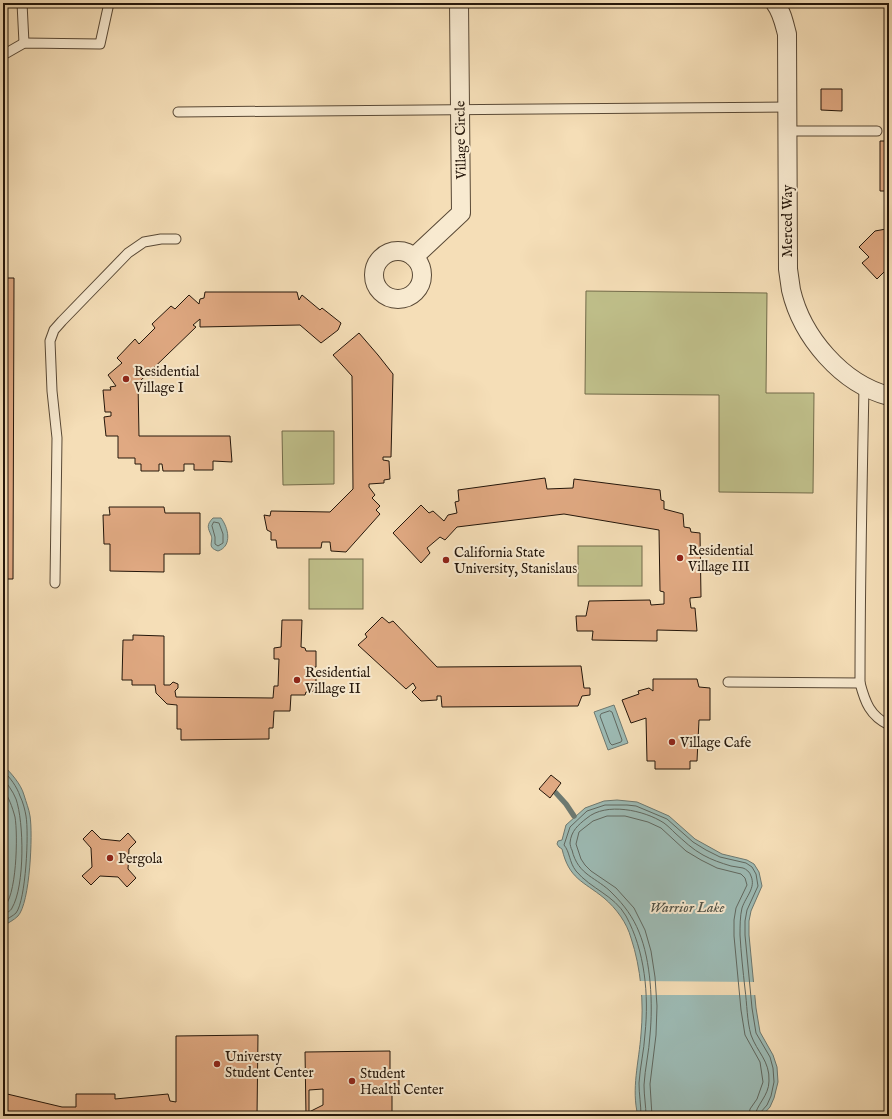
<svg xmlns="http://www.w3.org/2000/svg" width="892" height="1119" font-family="'IM FELL English',serif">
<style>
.green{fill:#c0c08b;stroke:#726b4a}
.water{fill:#9dbbb5;stroke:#6d7971}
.pier{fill:#f5deb7}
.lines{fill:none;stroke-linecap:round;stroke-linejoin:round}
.shore{stroke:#606860;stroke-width:1}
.stream{stroke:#6d7971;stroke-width:5.5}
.building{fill:#e0a982;stroke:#24160a;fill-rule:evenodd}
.service-casing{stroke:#584835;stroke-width:11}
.minor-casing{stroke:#584835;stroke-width:20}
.service{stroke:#f8ead0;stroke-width:9}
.minor{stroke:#f8ead0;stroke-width:18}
.poi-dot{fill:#8f2418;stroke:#f8ead0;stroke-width:1.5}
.labels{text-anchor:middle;stroke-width:4;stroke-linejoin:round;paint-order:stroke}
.street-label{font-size:14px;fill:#24160a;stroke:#f8ead0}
.poi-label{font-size:14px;fill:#24160a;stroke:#f8ead0;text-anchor:start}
.water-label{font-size:15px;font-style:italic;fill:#4e5046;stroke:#f8ead0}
</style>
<rect width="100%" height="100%" fill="#f5deb7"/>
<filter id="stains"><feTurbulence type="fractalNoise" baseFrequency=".005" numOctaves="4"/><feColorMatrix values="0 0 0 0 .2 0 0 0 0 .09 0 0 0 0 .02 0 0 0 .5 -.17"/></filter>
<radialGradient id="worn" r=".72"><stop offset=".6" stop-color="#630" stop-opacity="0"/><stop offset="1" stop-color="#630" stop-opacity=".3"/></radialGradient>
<!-- green -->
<g class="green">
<path d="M 586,291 L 767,293 L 766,393 L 814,393 L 813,493 L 719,492 L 719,395 L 585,394 Z"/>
<path d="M 282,431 L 334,431 L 334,484 L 283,485 Z"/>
<rect x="578" y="546" width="64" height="40"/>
<rect x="309" y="559" width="54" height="50"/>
</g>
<!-- water -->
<g class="water">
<path d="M 213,518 L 221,518 C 228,527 233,546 218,551 C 206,547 214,542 211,535 C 208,528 206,525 213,518 Z"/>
<path d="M 614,705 L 628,743 L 608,750 L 594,712 Z"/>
<path d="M 3,765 C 11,773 21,784 24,795 C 26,802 29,809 30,816 C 33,834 30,903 18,916 C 14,920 8,923 3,926 Z"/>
<path d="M 617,800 L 637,802 L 669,816 L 695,839 L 722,854 L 747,860 L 754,864 L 759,872 L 762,886 L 751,911 L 749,921 L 749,935 L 756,1008 L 760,1032 L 773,1055 L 777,1067 L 778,1082 L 774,1098 L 770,1107 L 762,1116 L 638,1116 C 631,1089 639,1062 641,1034 C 644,1003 641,968 631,938 C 627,923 616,908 604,898 C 583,881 569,879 562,849 L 559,847 L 557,844 L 558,841 L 562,840 L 566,825 L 585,808 L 604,801 Z"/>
</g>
<!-- pier -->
<path class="pier" d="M 638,981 L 756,982 L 757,995 L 639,995 Z"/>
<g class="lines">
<!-- shore -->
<g class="shore">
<path d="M 214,522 L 219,523 L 223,534 L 223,543 L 218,546 L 215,544 L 215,537 L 212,526 Z"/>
<path d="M 610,711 L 612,712 L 622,740 L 621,742 L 612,745 L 610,743 L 600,716 L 601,714 Z"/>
<path d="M 3,771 C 10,777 17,787 20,796 C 23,802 25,810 26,816 C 29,833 26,900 16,913 C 13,916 7,919 3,921"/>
<path d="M 3,778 C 7,784 13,791 16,799 C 24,822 25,886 12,908 C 11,911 6,913 3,915"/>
<path d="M 3,789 C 9,798 12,806 15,817 C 18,834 17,899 3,908"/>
<path d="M 641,1116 C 641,1105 639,1094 639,1083 C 640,1067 644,1051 645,1034 C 649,995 645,951 626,916 C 614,895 591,889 576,871 C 569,862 570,852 564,845 L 570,827 L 587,811 L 605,805 L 627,805 L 636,806 L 667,819 L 693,842 L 706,850 L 720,857 L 746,863 L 752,867 L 756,874 L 758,886 L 747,910 L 745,921 L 745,935 L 752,1008 L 756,1033 L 770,1057 L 773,1068 L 774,1082 L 771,1096 L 767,1105 L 760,1113 L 760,1116"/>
<path d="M 646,1116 C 646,1106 644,1096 644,1085 C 645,1068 649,1052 650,1035 C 653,1004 651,961 639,932 C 633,917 624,905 613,894 C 597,877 578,876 572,850 C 571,849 570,844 570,843 C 571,831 578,825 587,818 C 606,802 644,810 664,823 C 668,826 672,830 675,833 C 684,841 692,849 703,855 C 712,860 721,863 731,866 C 735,867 739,867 743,868 C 746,869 750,872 751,876 C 756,888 746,896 742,908 C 740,916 740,926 740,935 C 741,953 743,971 745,989 C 747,1004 747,1021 751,1035 C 757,1052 770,1061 769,1081 C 769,1096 756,1105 755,1116"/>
<path d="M 652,1116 L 650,1084 L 656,1035 L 657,1006 L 655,977 L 651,951 L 645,930 L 634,908 L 616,888 L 591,871 L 585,865 L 581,859 L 576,844 L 579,832 L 584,828 L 593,821 L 607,816 L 625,816 L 648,822 L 661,828 L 686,851 L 701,860 L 717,868 L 741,874 L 745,878 L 747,885 L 736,908 L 734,920 L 734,936 L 741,1010 L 745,1035 L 760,1062 L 763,1082 L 757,1099 L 750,1109 L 749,1116"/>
</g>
<!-- stream -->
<path class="stream" d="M 556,793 L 566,804 L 574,816"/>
</g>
<!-- building -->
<g class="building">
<path d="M 821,89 L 842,89 L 842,111 L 821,110 Z"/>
<path d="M 880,141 L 889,141 L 888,191 L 880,191 Z"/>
<path d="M 886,229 L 889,232 L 889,275 L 885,271 L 877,279 L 862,263 L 869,257 L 859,247 L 875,231 Z"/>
<path d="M 3,278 L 14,278 L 13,579 L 3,579 Z"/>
<path d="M 205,292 L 297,292 L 299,300 L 302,295 L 320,310 L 322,308 L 341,323 L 338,330 L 321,343 L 300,325 L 200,327 L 200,319 L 193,325 L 196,327 L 138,383 L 139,436 L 230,436 L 232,462 L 213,461 L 213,470 L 194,470 L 194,464 L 184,464 L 184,471 L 163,471 L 162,464 L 159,464 L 159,471 L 141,471 L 141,464 L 135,464 L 135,458 L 118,458 L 118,436 L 106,436 L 104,417 L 111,416 L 111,412 L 105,412 L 103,390 L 111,390 L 110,387 L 116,386 L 108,375 L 122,363 L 117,358 L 135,339 L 139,344 L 155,328 L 152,324 L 171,306 L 175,309 L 189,295 L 199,304 L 200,299 L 204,298 Z"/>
<path d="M 359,333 L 378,355 L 393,374 L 391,457 L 383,457 L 383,460 L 389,461 L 390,479 L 384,480 L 384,483 L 369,484 L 369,487 L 375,495 L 372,498 L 380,506 L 376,510 L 380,514 L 346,552 L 331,551 L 330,542 L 322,542 L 321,548 L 277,548 L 276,540 L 271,540 L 271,532 L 267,530 L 264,515 L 270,516 L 271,511 L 330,512 L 353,489 L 352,376 L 333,355 Z"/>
<path d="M 545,478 L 547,489 L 573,488 L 574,479 L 660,490 L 661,500 L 664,501 L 664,509 L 683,514 L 684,527 L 690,528 L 691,532 L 700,533 L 701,597 L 690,598 L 690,601 L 691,608 L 695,608 L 697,631 L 657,630 L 657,641 L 592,640 L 593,631 L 577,631 L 576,616 L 586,616 L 589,601 L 650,600 L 651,605 L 664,604 L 664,592 L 660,591 L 659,530 L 564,514 L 457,527 L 445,540 L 440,537 L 427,548 L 430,553 L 421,563 L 393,533 L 421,505 L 429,513 L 433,511 L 444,521 L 448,515 L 457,513 L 455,502 L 459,501 L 458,490 Z"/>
<path d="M 109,507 L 164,507 L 165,513 L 200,513 L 200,554 L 164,554 L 164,572 L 110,571 L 110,544 L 104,544 L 103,515 L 110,515 Z"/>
<path d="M 382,617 L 389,623 L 393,621 L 437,667 L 581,666 L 584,688 L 590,688 L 590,695 L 582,696 L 578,706 L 442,707 L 441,696 L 437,696 L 437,700 L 421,701 L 412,692 L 416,688 L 413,683 L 406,689 L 358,645 L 367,637 L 365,634 Z"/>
<path d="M 282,620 L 302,620 L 301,647 L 305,648 L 306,651 L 316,651 L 316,667 L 306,668 L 306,675 L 316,675 L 316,691 L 306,692 L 305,695 L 291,695 L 290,711 L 274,711 L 273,728 L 269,728 L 269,739 L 181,740 L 181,729 L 177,729 L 177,705 L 167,704 L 156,693 L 155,685 L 132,685 L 132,680 L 122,680 L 123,640 L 133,640 L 133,635 L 164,636 L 164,685 L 170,685 L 173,682 L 178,684 L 178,688 L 175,691 L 176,697 L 273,698 L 274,686 L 278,686 L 279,659 L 274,659 L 274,648 L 281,647 Z"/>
<path d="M 653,679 L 697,679 L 699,687 L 710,688 L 710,720 L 699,720 L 697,761 L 690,761 L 690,769 L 655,769 L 655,761 L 647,761 L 646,718 L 631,723 L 622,700 L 639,694 L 638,691 L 649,688 L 653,691 Z"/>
<path d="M 551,775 L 561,783 L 550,798 L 539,789 Z"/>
<rect x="886" y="819" width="3" height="97"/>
<path d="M 92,830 L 101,839 L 120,841 L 128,833 L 136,842 L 129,849 L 128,869 L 136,878 L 127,887 L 118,877 L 100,876 L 91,885 L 82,876 L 92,867 L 91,848 L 83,839 Z"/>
<path d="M 258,1035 L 257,1116 L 3,1116 L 3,1093 L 62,1107 L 76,1107 L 76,1094 L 115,1094 L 115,1099 L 168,1094 L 170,1101 L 176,1102 L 176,1036 Z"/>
<path d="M 390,1051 L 390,1075 L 399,1074 L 399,1087 L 392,1087 L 392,1116 L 306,1116 L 305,1052 ZM 323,1089 L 323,1105 L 309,1112 L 309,1090 Z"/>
</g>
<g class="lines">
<!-- service casing -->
<g class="service-casing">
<g id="service">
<path d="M 22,3 L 24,43"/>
<path d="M 3,55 L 24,43 L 100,44 L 109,3"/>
<path d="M 178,112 L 787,107"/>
<path d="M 787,131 L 877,131"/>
<path d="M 55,583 L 57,438 L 52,391 L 50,341 L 54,330 L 62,321 L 128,253 L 144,242 L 161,239 L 176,239"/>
<path d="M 728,682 L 860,683 C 860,584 862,485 864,386"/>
<path d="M 860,683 C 865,702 870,716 889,725"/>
</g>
</g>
<!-- minor casing -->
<g class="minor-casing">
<g id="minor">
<path d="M 775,3 C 782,12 784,23 787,34 L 788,269 C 789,276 790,283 791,290 C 802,337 842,384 889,396"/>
<circle cx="398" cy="275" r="24"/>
<path d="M 414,257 L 461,213 L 459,3"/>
</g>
</g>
<!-- service -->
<use href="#service" class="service"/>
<!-- minor -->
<use href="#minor" class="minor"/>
</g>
<!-- markers -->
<g class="poi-dot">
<circle cx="126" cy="379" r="4"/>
<circle cx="680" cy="558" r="4"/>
<circle cx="446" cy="560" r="4"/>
<circle cx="297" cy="680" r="4"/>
<circle cx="672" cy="742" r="4"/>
<circle cx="110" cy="858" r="4"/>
<circle cx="217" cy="1064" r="4"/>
<circle cx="352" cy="1081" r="4"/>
</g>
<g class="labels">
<!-- street labels -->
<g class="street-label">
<text transform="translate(460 140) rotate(-91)" y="5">Village Circle</text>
<text transform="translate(787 221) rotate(-90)" y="5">Merced Way</text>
</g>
<!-- poi labels -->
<g class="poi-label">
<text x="134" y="376">Residential<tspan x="134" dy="16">Village I</tspan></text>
<text x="688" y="555">Residential<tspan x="688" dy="16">Village III</tspan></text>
<text x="454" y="557">California State<tspan x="454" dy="16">University, Stanislaus</tspan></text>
<text x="305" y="677">Residential<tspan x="305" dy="16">Village II</tspan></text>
<text x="680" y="747">Village Cafe</text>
<text x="118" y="863">Pergola</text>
<text x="225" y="1061">Universty<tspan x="225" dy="16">Student Center</tspan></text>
<text x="360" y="1078">Student<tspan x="360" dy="16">Health Center</tspan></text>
</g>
<!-- water labels -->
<g class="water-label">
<text x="687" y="912">Warrior Lake</text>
</g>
</g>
<!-- margin -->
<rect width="892" height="1119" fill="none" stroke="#f5deb7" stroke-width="16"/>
<rect x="4" y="4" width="884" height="1111" fill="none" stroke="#24160a" stroke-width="2"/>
<rect x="8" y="8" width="876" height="1103" fill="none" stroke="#24160a"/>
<rect width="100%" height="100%" filter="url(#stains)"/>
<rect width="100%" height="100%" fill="url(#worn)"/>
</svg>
